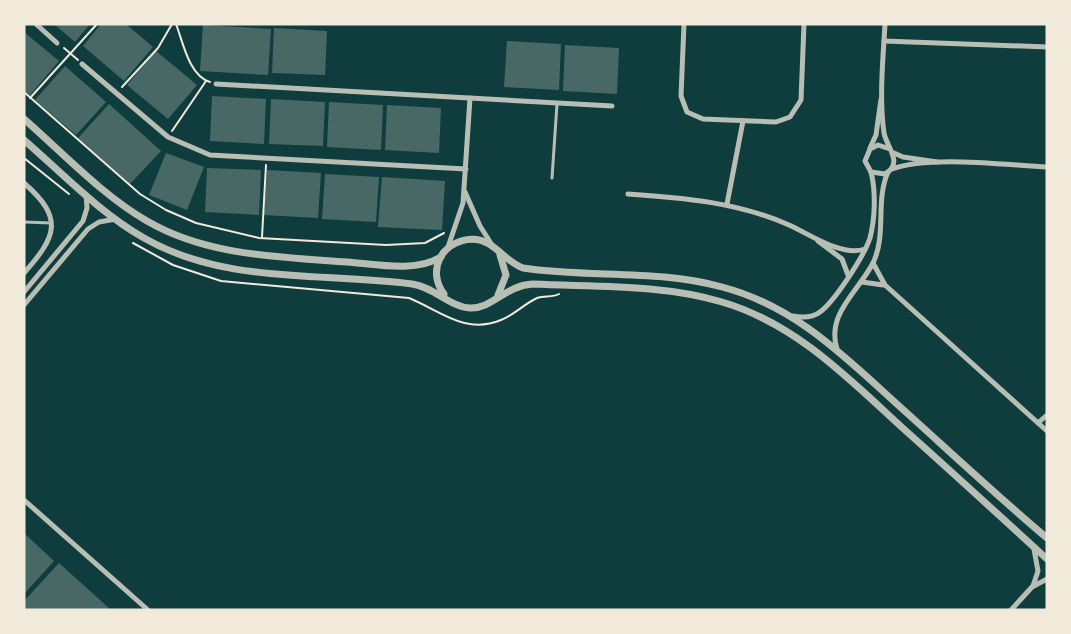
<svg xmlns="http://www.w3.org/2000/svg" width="1071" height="634" font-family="Quicksand,sans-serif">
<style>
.building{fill:#486865}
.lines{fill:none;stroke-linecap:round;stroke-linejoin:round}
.path{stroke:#f1e9da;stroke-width:2}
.service{stroke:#b8beb3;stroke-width:3}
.minor{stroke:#b8beb3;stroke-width:5}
.tertiary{stroke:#b8beb3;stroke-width:7}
</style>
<rect width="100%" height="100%" fill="#0f3d3e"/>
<!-- building -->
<g class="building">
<path d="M 54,24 L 90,24 L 75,42 Z"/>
<path d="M 101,24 L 126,24 L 153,47 L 124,81 L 83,46 Z"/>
<path d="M 203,25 L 271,29 L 268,75 L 200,71 Z"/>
<path d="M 274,28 L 327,31 L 325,75 L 272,73 Z"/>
<path d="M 24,32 L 59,61 L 30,95 L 24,91 Z"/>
<path d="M 507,41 L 561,44 L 559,90 L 504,87 Z"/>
<path d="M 565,45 L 619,48 L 617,94 L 563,91 Z"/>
<path d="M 156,51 L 197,85 L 168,119 L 127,85 Z"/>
<path d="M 65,66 L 106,102 L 76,135 L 35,100 Z"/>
<path d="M 212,96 L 266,99 L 264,144 L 210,141 Z"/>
<path d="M 271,99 L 325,102 L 323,146 L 269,144 Z"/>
<path d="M 329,102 L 383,105 L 381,150 L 327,147 Z"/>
<path d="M 109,104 L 161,151 L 130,184 L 78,138 Z"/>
<path d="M 387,105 L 441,108 L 439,153 L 385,150 Z"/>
<path d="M 166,153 L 204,167 L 187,210 L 149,195 Z"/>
<path d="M 207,168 L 261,170 L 259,215 L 205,212 Z"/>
<path d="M 267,170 L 321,173 L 318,218 L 264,215 Z"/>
<path d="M 325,174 L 379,177 L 376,222 L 322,219 Z"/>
<path d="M 382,177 L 445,181 L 442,230 L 378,227 Z"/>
<path d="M 24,533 L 54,561 L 24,594 Z"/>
<path d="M 59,563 L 111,610 L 24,610 L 24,601 Z"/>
</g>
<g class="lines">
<!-- path -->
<g class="path">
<path d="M 176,24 C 183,42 189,76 210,82"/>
<path d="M 64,48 L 78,60"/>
<path d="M 122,87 L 158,48 L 172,24"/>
<path d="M 24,92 L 140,194 L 166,210 L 196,223 L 259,238 L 386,245 L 425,243 L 444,233"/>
<path d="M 30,98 L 97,24"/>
<path d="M 172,131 L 206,81"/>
<path d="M 24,158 L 69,194"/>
<path d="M 262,237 L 266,165"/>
<path d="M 133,243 L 173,265 L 221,281 L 409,298 C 441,311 465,335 501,320 C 514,315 524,304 537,298 C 544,295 552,298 559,294"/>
</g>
<!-- service -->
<g class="service">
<path d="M 552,178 L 557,104"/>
<path d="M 24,222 L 51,223"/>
</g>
<!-- minor -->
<g class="minor">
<path d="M 36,24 L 57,43"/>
<path d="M 684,24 L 681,96 L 687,112 L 703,119 L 776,122 L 790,117 L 801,100 L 804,24"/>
<path d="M 885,24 C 883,60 879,98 884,133 C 887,148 904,163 885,174 L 871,172 L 865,161 L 870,149 L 878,145 L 890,149"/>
<path d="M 884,41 L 1047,47"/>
<path d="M 82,64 L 168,137 L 210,155 L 466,169"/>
<path d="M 216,84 L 612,106"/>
<path d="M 870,148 L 876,135 L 881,99"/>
<path d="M 894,153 L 903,157 L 937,162"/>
<path d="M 892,169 C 929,155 1005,165 1047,167"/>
<path d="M 24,183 C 64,218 57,236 24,273"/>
<path d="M 465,192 L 480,226 L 492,245"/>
<path d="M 628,194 C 684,198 737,202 789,225 C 811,235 842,257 865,249"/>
<path d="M 727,204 L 743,121"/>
<path d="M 818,241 L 842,259 L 848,275"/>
<path d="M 448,247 L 463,203 L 470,98"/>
<path d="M 873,263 L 885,285 L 1047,431"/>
<path d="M 862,282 L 883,285"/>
<path d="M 24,292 L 83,221 L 87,208 L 86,195"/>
<path d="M 24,305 L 88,229 L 99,222 L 116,219"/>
<path d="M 793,316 C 803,318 812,318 820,312 C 835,301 864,256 870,238 C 875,219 876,191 871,172"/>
<path d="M 837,349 C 826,314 858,292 873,263 C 887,234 875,201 888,172"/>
<path d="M 1038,423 L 1047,415"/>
<path d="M 24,500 L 148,610"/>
<path d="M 1033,586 L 1038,571 L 1034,549"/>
<path d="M 1011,610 L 1032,587 L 1047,579"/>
</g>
<!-- tertiary -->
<g class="tertiary">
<path d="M 24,119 C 63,153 102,195 147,221 C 207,256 279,257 347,262 C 376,264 414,273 441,257"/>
<path d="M 24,140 C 62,173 100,213 144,238 C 226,285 322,272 412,284 C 434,287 450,307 470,308 C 492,309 506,285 533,284 C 595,287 662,284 722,302 C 797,324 850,380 906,431 C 953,473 1000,516 1047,559"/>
<path d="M 444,294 C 436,284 434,270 440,258 C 449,241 472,234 489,244 C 501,251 509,263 523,268 C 589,278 658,269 722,287 C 795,306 844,356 898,405 C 947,449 996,495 1047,538"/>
<path d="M 498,295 L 506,275 L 500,255"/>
</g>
</g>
<!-- border -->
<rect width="1071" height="634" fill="none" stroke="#f1e9da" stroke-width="51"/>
</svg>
